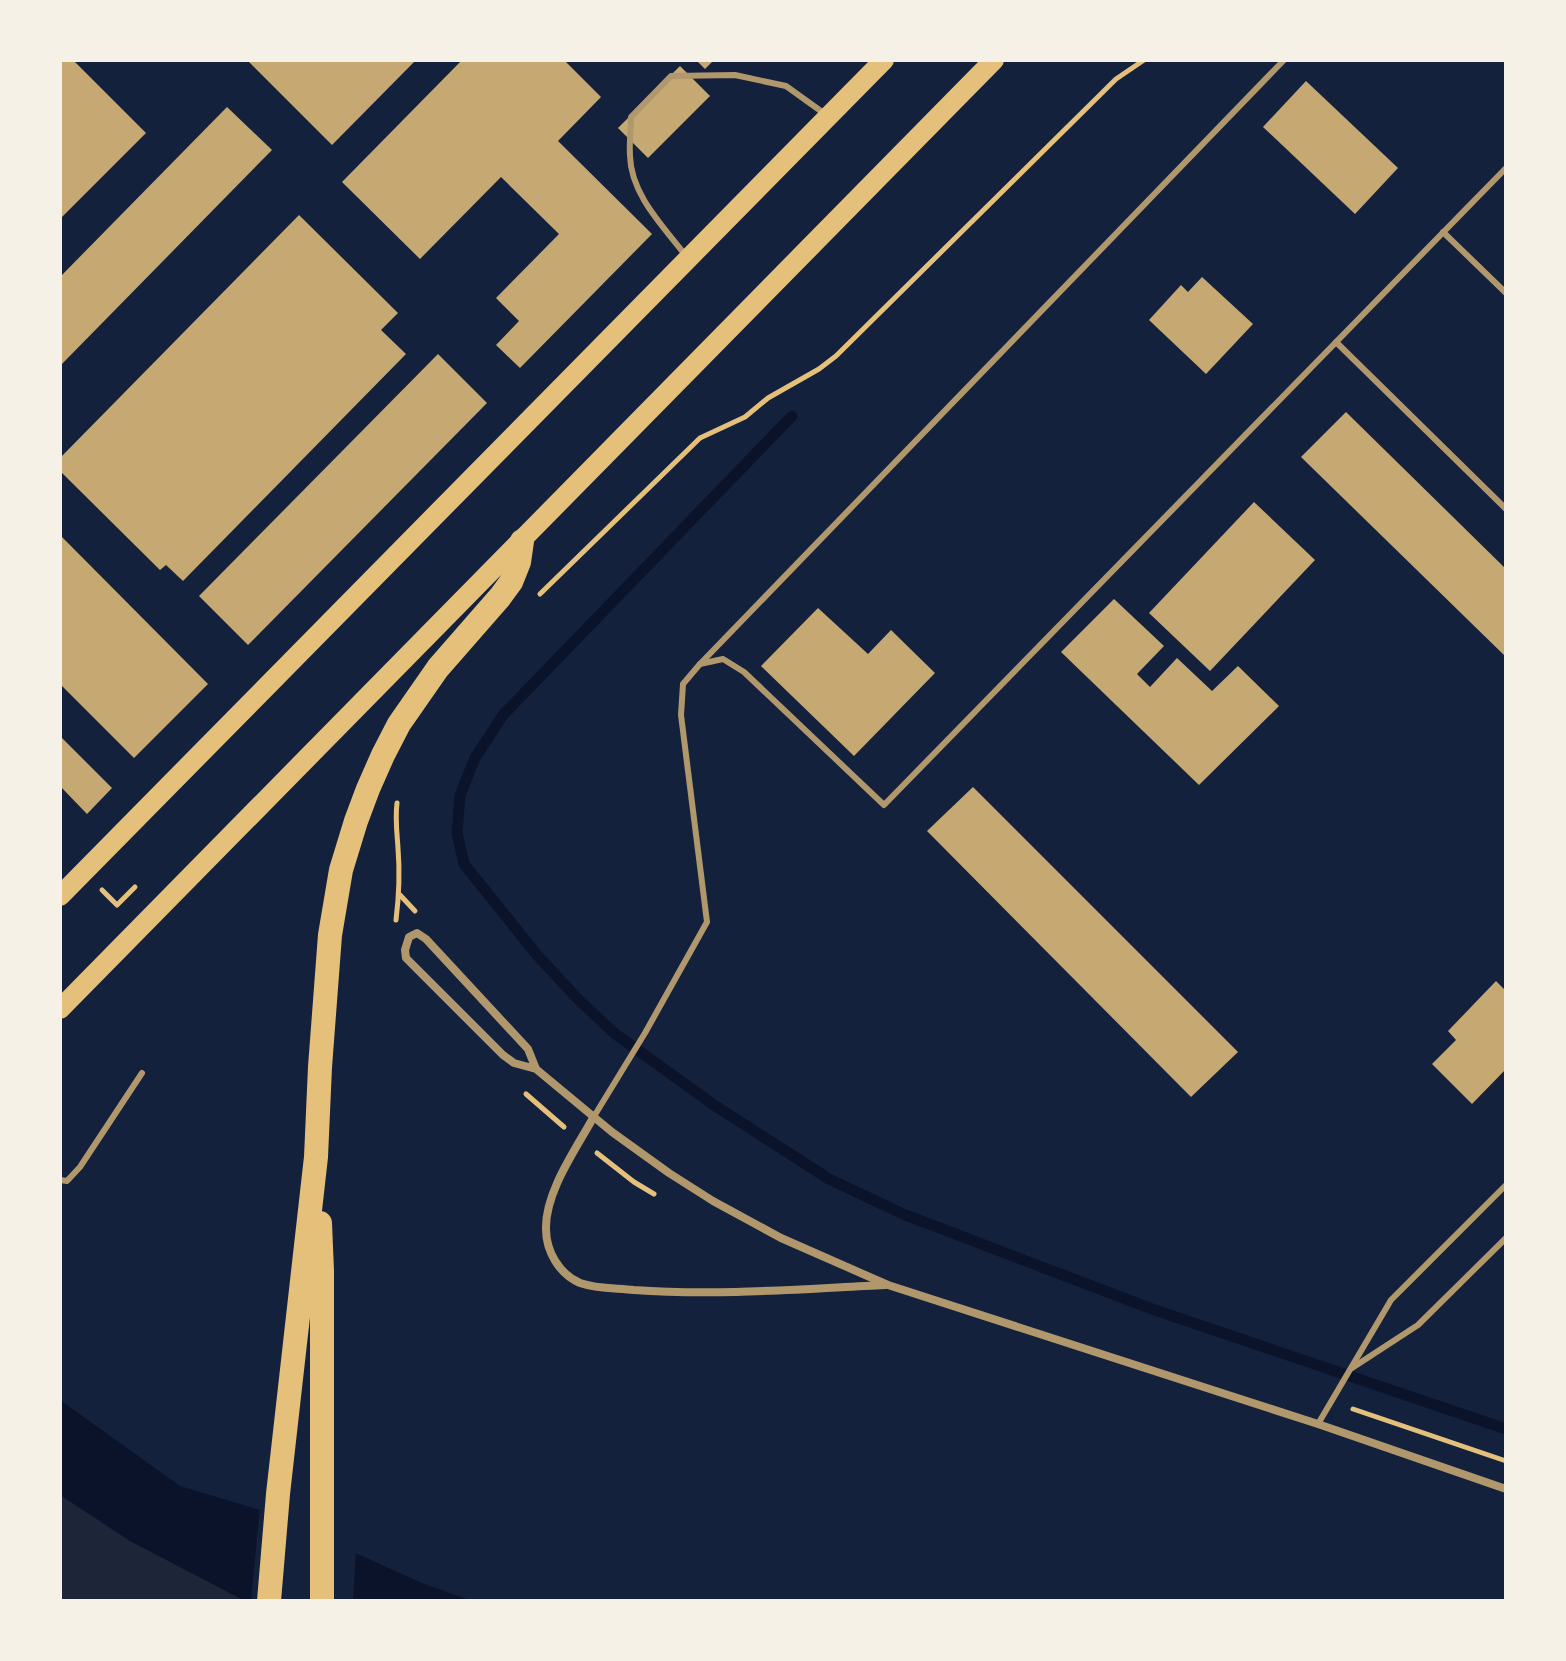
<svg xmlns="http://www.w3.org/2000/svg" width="1566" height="1661" font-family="'Fira Sans',sans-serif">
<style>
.green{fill:#1d2539}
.water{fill:#0b132b}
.pier{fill:#14213d}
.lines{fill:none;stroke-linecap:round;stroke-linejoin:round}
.stream{stroke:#0b132b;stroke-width:11}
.building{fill:#c6a872}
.path{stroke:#e5c07b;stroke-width:5}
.service{stroke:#b1986c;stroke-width:6}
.minor{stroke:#b1986c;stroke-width:8}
.primary{stroke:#e5c07b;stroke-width:20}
.motorway{stroke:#e5c07b;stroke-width:24}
</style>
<rect width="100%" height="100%" fill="#14213d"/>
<!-- green -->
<path class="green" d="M 60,1495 L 131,1541 L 245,1601 L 60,1601 Z"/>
<!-- water -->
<path class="water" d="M 60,1400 L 180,1486 L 260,1510 L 422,1583 L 472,1601 L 245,1601 L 130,1541 L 60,1495 Z"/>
<!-- pier -->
<path class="pier" d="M 260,1505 L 356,1549 L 353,1601 L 251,1601 Z"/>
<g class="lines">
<!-- stream -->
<path class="stream" d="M 792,416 L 503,715 L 475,758 L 460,795 L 457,833 L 464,864 L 537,955 L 577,998 L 614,1033 L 714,1105 L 829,1179 L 903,1214 L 1152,1309 L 1506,1429"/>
</g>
<!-- building -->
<g class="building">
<path d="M 60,60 L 73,60 L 146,133 L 60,219 Z"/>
<path d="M 247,60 L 416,60 L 332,145 Z"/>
<path d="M 462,60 L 564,60 L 601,97 L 558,141 L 652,234 L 520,368 L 496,345 L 519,321 L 496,298 L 559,234 L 501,177 L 420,259 L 342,182 Z"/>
<path d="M 696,60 L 714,60 L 705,69 Z"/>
<path d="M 680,66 L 710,96 L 648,158 L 618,128 Z"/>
<path d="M 1306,81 L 1398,168 L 1355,214 L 1263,127 Z"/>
<path d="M 227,107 L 272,150 L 60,366 L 60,277 Z"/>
<path d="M 299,215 L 398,313 L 381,330 L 406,354 L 183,581 L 166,565 L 160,570 L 60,471 L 60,458 Z"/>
<path d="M 1202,277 L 1253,324 L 1206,374 L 1149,320 L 1181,285 L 1188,292 Z"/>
<path d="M 438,354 L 487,403 L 248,645 L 199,596 Z"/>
<path d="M 1346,412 L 1506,569 L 1506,657 L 1301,457 Z"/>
<path d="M 1254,502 L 1315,560 L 1210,671 L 1149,613 Z"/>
<path d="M 60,535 L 208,684 L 134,758 L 60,684 Z"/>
<path d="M 1114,599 L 1164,646 L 1137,674 L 1150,687 L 1177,658 L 1212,691 L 1238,666 L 1279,706 L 1199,785 L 1061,652 Z"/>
<path d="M 818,608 L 868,654 L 891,630 L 935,673 L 854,756 L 761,666 Z"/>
<path d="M 60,736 L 112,788 L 87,814 L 60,786 Z"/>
<path d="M 973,787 L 1238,1052 L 1191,1097 L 927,831 Z"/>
<path d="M 1496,981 L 1506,991 L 1506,1069 L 1472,1104 L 1432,1064 L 1456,1040 L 1448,1031 Z"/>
</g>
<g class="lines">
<!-- path -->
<g class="path">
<path d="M 540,594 L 700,438 L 745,417 L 768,398 L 819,369 L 836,356 L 1116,79 L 1144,60"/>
<path d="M 102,890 L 117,905 L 135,887"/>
<path d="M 400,895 L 415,911"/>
<path d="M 396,920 C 399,896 400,873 398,848 C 397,833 395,819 397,803"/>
<path d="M 526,1094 L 564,1127"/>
<path d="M 597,1153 L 634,1182 L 654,1194"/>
<path d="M 1353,1409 L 1506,1461"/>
</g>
<!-- service -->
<g class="service">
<path d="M 1443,232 L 1506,293"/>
<path d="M 686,256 C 664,227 631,195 630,156 C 629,143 631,130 631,117 L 671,76 L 735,75 L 786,86 L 825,114"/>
<path d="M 1336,342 L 1506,509"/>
<path d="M 700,664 L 723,659 L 744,672 L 884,805 L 1506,168"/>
<path d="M 593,1118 L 645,1033 L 707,922 L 681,715 L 683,684 L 700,664 L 1284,60"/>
<path d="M 60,1180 L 67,1181 L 80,1167 L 142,1073"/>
<path d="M 1352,1368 L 1418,1325 L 1506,1238"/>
<path d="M 1318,1424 L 1391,1300 L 1506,1185"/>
</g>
<!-- minor -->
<g class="minor">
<path d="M 536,1069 L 514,1063 L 503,1055 L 406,958 L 405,950 L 409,937 L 417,933 L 426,939 L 528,1049 L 536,1069 L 612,1132 L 669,1173 L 713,1201 L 781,1238 L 888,1285 L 1318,1424 L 1506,1489"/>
<path d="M 593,1118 C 576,1149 545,1192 546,1229 C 546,1251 559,1274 580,1283 C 597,1289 616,1288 634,1290 C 718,1296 801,1289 885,1285"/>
</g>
<!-- primary -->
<g class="primary">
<path d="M 60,896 L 884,60"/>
<path d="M 60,1009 L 994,60"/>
</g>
<!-- motorway -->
<g class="motorway">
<path d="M 320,1223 L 322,1271 L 322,1601"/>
<path d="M 269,1601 L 278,1494 L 316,1157 L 320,1067 L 330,935 L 341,870 L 356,821 L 368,789 L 383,755 L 399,724 L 438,668 L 500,597 L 511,582 L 519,562 L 522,541"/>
</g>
</g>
<!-- border -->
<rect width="1566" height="1661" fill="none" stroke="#f6f1e7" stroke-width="124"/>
</svg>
